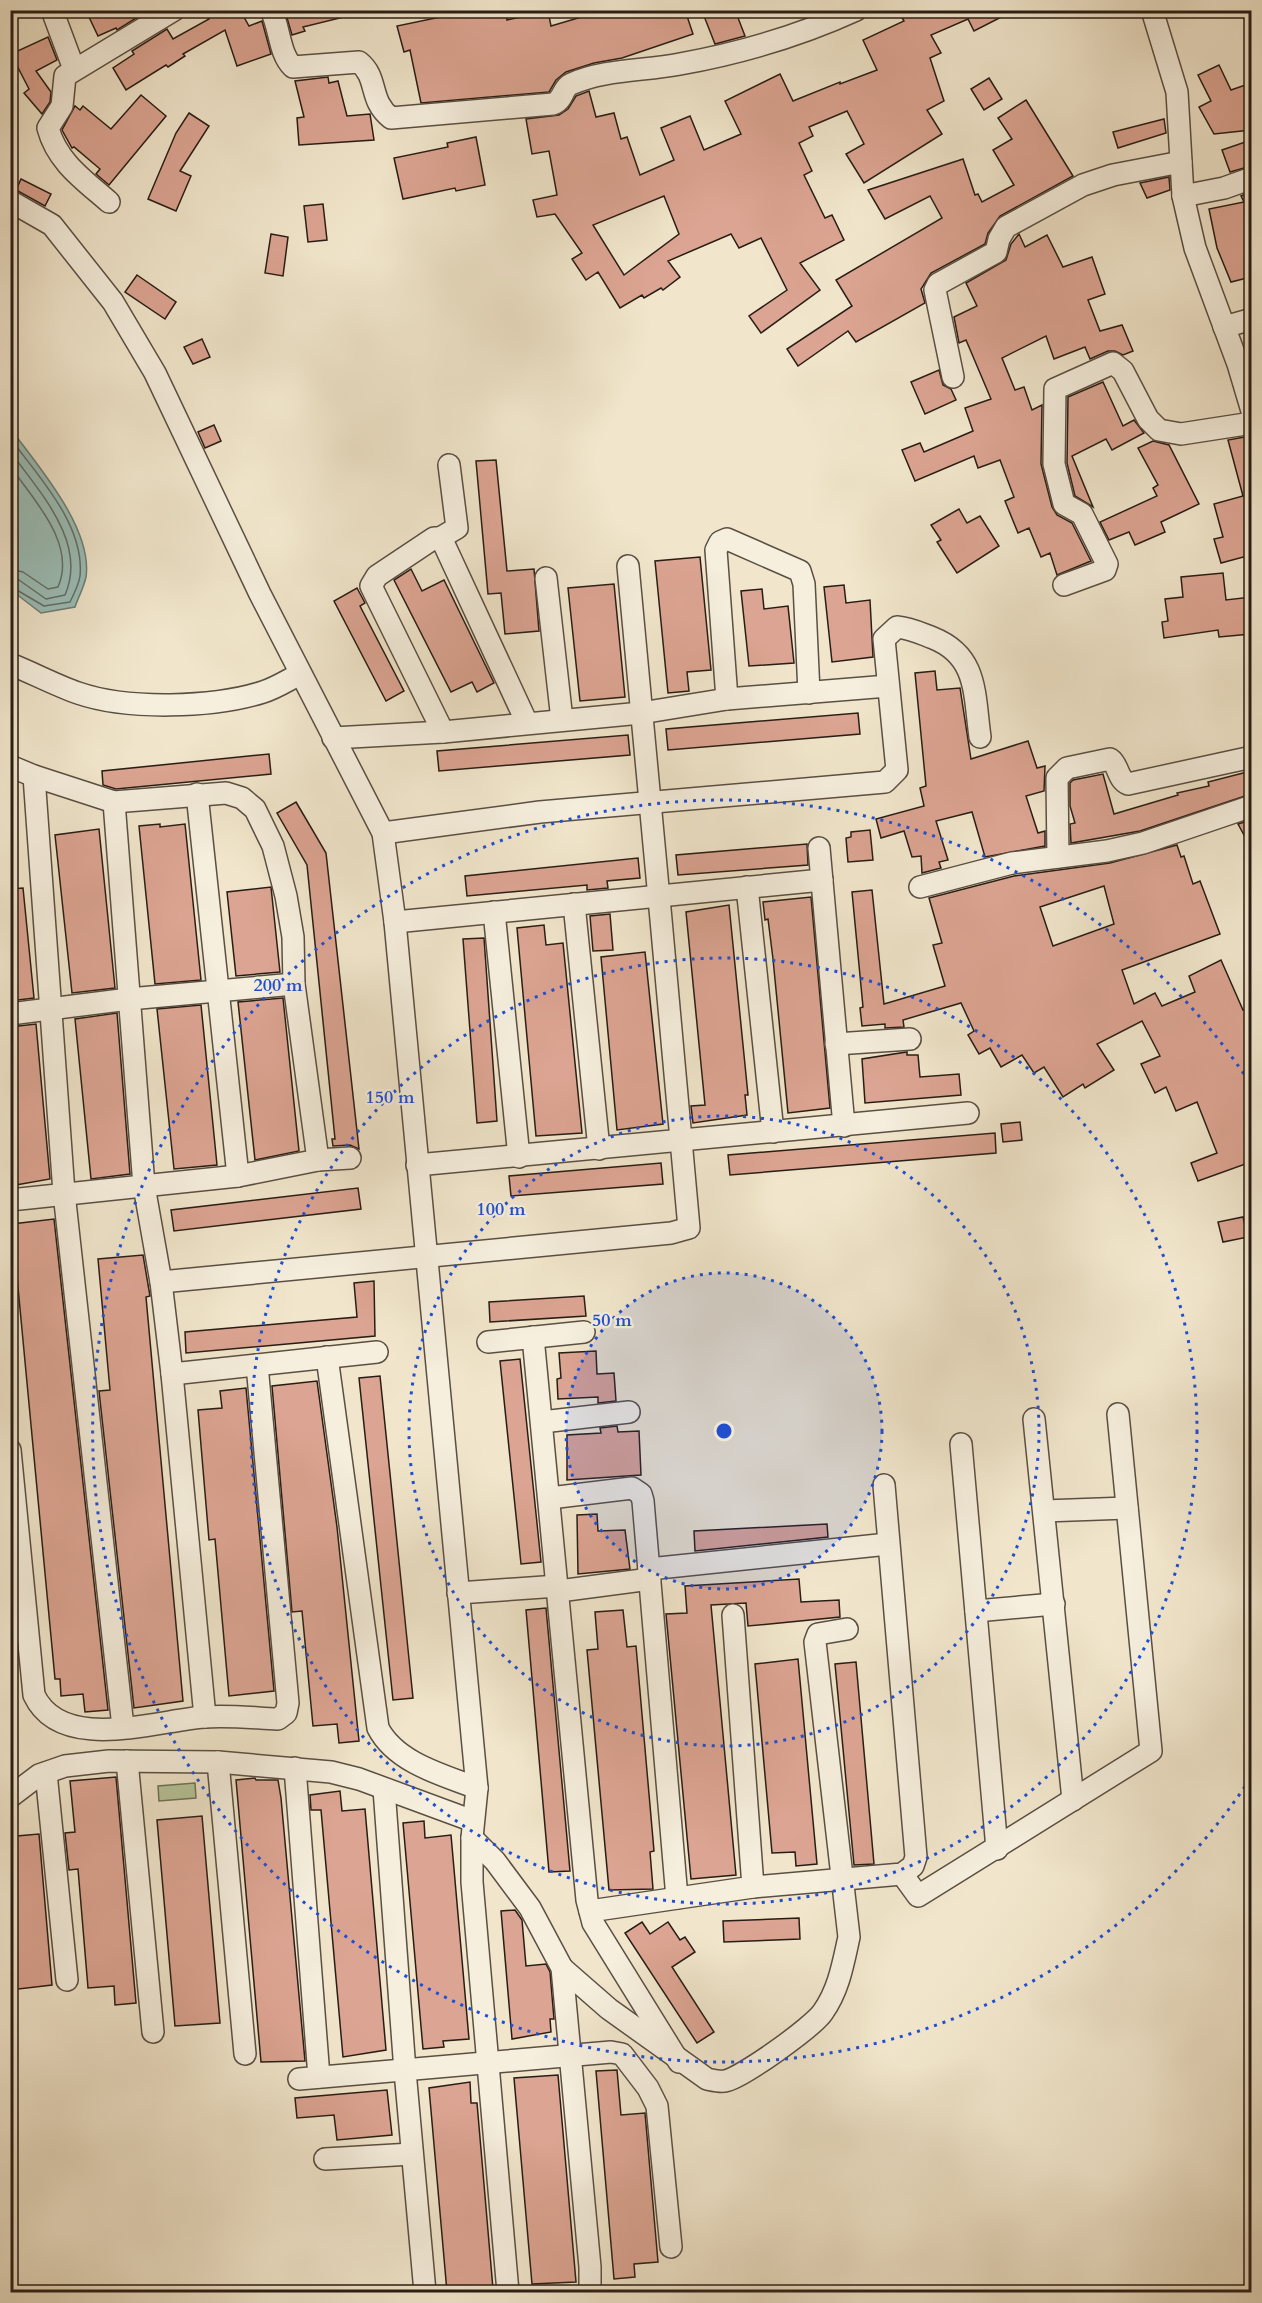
<svg xmlns="http://www.w3.org/2000/svg" width="1262" height="2303" font-family="Cardo,serif">
<style>
.green{fill:#b6c69a;stroke:#6f7258;stroke-width:1.5}
.water{fill:#9bbfb9;stroke:#6d7e77;stroke-width:1.5}
.lines{fill:none;stroke-linecap:round;stroke-linejoin:round}
.shore{stroke:#626e67;stroke-width:1.5}
.building{fill:#dca492;stroke:#281d15;stroke-width:1.5;fill-rule:evenodd}
.minor-casing{stroke:#5a4f43;stroke-width:24}
.minor{stroke:#f6efde;stroke-width:21}
.ring{fill:none;stroke:#1d4ed8;stroke-width:3;stroke-dasharray:3 6}
.centre{fill:#1d4ed8;stroke:#f6efde;stroke-width:3}
.ring-label{font-size:18px;text-anchor:middle;font-weight:bold;fill:#1d4ed8;stroke:#f6efde;stroke-width:4.5;stroke-linejoin:round;paint-order:stroke}
</style>
<rect width="100%" height="100%" fill="#f1e6cc"/>
<filter id="stains"><feTurbulence type="fractalNoise" baseFrequency=".00333" numOctaves="4"/><feColorMatrix values="0 0 0 0 .2 0 0 0 0 .09 0 0 0 0 .02 0 0 0 .5 -.17"/></filter>
<radialGradient id="worn" r=".72"><stop offset=".6" stop-color="#630" stop-opacity="0"/><stop offset="1" stop-color="#630" stop-opacity=".3"/></radialGradient>
<!-- green -->
<path class="green" d="M 195,1783 L 196,1798 L 159,1801 L 158,1786 Z"/>
<!-- water -->
<path class="water" d="M 10,428 C 37,465 93,528 86,577 C 84,587 78,598 75,607 L 41,613 L 11,590 Z"/>
<g class="lines">
<!-- shore -->
<g class="shore">
<path d="M 10,438 C 38,476 85,525 80,576 C 79,584 74,594 70,602 L 44,606 L 10,586"/>
<path d="M 10,451 C 39,492 88,542 65,595 L 46,599 L 19,580 L 10,578"/>
<path d="M 10,466 C 33,499 77,544 58,587 L 48,589 L 23,572 L 10,569"/>
</g>
</g>
<!-- building -->
<g class="building">
<path d="M 102,10 L 149,10 L 117,30 L 116,28 L 98,36 L 89,17 Z"/>
<path d="M 203,10 L 240,10 L 249,26 L 262,21 L 271,54 L 237,66 L 225,30 L 183,54 L 185,56 L 168,67 L 166,65 L 126,90 L 113,68 L 134,54 L 132,51 L 167,29 L 173,39 L 209,19 Z"/>
<path d="M 343,10 L 344,17 L 303,27 L 305,31 L 292,35 L 285,11 Z"/>
<path d="M 474,10 L 506,10 L 507,20 L 548,11 L 551,26 L 605,10 L 650,10 L 652,17 L 671,10 L 685,10 L 693,34 L 622,58 L 594,63 L 566,72 L 556,80 L 549,92 L 421,103 L 410,50 L 404,52 L 397,26 Z"/>
<path d="M 720,10 L 735,10 L 745,36 L 715,44 L 704,16 Z"/>
<path d="M 914,10 L 1015,10 L 974,31 L 968,19 L 931,35 L 941,53 L 930,58 L 944,101 L 927,110 L 942,134 L 864,183 L 846,154 L 864,144 L 847,111 L 809,127 L 813,136 L 799,143 L 812,171 L 804,175 L 825,218 L 832,215 L 844,240 L 800,263 L 820,290 L 761,333 L 749,316 L 787,290 L 761,238 L 739,248 L 731,234 L 668,261 L 680,277 L 663,290 L 661,288 L 644,298 L 642,295 L 620,308 L 598,272 L 586,280 L 572,259 L 582,253 L 555,214 L 537,217 L 533,200 L 557,195 L 549,151 L 532,154 L 526,119 L 559,115 L 568,109 L 576,96 L 589,91 L 596,117 L 614,113 L 621,139 L 627,137 L 640,175 L 674,160 L 661,128 L 690,116 L 704,150 L 741,134 L 725,101 L 780,74 L 793,101 L 840,82 L 840,84 L 877,70 L 863,40 L 904,21 L 901,16 ZM 664,196 L 679,234 L 624,275 L 593,225 Z"/>
<path d="M 48,37 L 57,60 L 36,71 L 51,92 L 50,102 L 42,114 L 24,93 L 29,89 L 11,54 Z"/>
<path d="M 1219,65 L 1231,90 L 1251,83 L 1251,130 L 1214,134 L 1199,107 L 1211,101 L 1198,75 Z"/>
<path d="M 328,77 L 329,83 L 338,81 L 347,116 L 370,114 L 374,140 L 299,145 L 297,118 L 304,117 L 295,81 Z"/>
<path d="M 989,78 L 1002,99 L 984,110 L 971,89 Z"/>
<path d="M 141,95 L 166,116 L 109,185 L 96,174 L 100,169 L 74,147 L 72,148 L 62,130 L 75,106 L 80,110 L 83,106 L 111,129 Z"/>
<path d="M 1026,100 L 1073,176 L 1000,216 L 988,233 L 985,244 L 931,273 L 921,289 L 925,303 L 856,342 L 848,331 L 798,366 L 787,349 L 852,306 L 836,280 L 942,218 L 930,196 L 885,219 L 868,190 L 963,159 L 975,195 L 978,194 L 982,202 L 1014,185 L 993,150 L 1012,139 L 998,118 Z"/>
<path d="M 189,113 L 209,126 L 180,171 L 191,176 L 176,211 L 148,199 L 176,133 Z"/>
<path d="M 1164,119 L 1166,133 L 1118,148 L 1113,132 Z"/>
<path d="M 476,137 L 485,185 L 456,191 L 455,188 L 403,199 L 394,158 L 448,147 L 447,143 Z"/>
<path d="M 1251,140 L 1251,166 L 1230,172 L 1222,150 Z"/>
<path d="M 1169,177 L 1170,190 L 1147,198 L 1140,183 Z"/>
<path d="M 21,179 L 51,194 L 45,206 L 16,190 Z"/>
<path d="M 1251,192 L 1251,277 L 1231,282 L 1217,248 L 1209,209 L 1244,202 L 1241,196 Z"/>
<path d="M 323,204 L 327,240 L 308,242 L 304,206 Z"/>
<path d="M 271,234 L 288,237 L 283,276 L 265,273 Z"/>
<path d="M 1019,234 L 1025,247 L 1047,235 L 1063,267 L 1092,257 L 1105,294 L 1088,300 L 1100,331 L 1122,325 L 1133,351 L 1123,355 L 1115,351 L 1108,351 L 1090,359 L 1085,347 L 1054,359 L 1046,336 L 1002,358 L 1015,390 L 1024,387 L 1032,410 L 1042,405 L 1041,464 L 1052,507 L 1057,515 L 1072,523 L 1091,561 L 1057,575 L 1050,553 L 1041,557 L 1029,528 L 1018,533 L 1005,501 L 1014,497 L 1000,460 L 978,468 L 974,456 L 915,481 L 902,450 L 920,443 L 924,452 L 973,431 L 965,408 L 991,399 L 966,340 L 959,343 L 954,317 L 977,306 L 966,283 L 1006,260 L 1011,244 Z"/>
<path d="M 137,275 L 176,302 L 165,319 L 125,292 Z"/>
<path d="M 202,339 L 210,357 L 193,364 L 184,347 Z"/>
<path d="M 939,370 L 943,385 L 951,389 L 956,400 L 925,414 L 911,382 Z"/>
<path d="M 1103,382 L 1123,426 L 1134,420 L 1144,433 L 1112,450 L 1106,439 L 1072,456 L 1093,507 L 1075,496 L 1067,463 L 1068,397 Z"/>
<path d="M 214,425 L 221,441 L 205,448 L 198,432 Z"/>
<path d="M 1250,436 L 1251,555 L 1221,563 L 1214,539 L 1223,537 L 1214,504 L 1243,496 L 1228,440 Z"/>
<path d="M 1153,441 L 1169,445 L 1199,504 L 1161,522 L 1165,532 L 1135,545 L 1129,532 L 1109,540 L 1100,522 L 1157,496 L 1153,488 L 1158,485 L 1138,448 Z"/>
<path d="M 496,460 L 507,571 L 534,569 L 539,631 L 505,634 L 501,593 L 488,594 L 476,461 Z"/>
<path d="M 959,509 L 967,523 L 980,516 L 999,546 L 957,573 L 937,542 L 941,540 L 931,525 Z"/>
<path d="M 700,557 L 711,670 L 687,672 L 689,691 L 668,693 L 655,561 Z"/>
<path d="M 411,569 L 422,591 L 444,580 L 494,683 L 477,692 L 472,682 L 451,692 L 394,580 Z"/>
<path d="M 1223,573 L 1226,600 L 1251,597 L 1251,634 L 1219,637 L 1218,630 L 1164,638 L 1162,622 L 1168,621 L 1165,599 L 1183,597 L 1181,577 Z"/>
<path d="M 614,584 L 625,697 L 580,701 L 568,588 Z"/>
<path d="M 844,585 L 846,603 L 870,600 L 873,657 L 832,662 L 824,587 Z"/>
<path d="M 357,588 L 365,603 L 360,606 L 404,691 L 386,701 L 334,601 Z"/>
<path d="M 762,589 L 764,609 L 788,606 L 794,663 L 749,666 L 741,591 Z"/>
<path d="M 935,671 L 937,690 L 960,688 L 971,759 L 1028,741 L 1037,768 L 1045,766 L 1044,791 L 1026,796 L 1038,833 L 1045,831 L 1045,846 L 985,857 L 972,812 L 936,821 L 948,860 L 939,862 L 941,868 L 922,873 L 921,856 L 912,857 L 904,831 L 881,838 L 876,819 L 924,806 L 920,788 L 926,786 L 915,673 Z"/>
<path d="M 858,713 L 860,734 L 668,750 L 666,729 Z"/>
<path d="M 628,735 L 630,755 L 439,771 L 437,751 Z"/>
<path d="M 269,754 L 271,774 L 116,789 L 103,785 L 102,771 Z"/>
<path d="M 1251,771 L 1251,794 L 1140,831 L 1071,843 L 1070,824 L 1075,823 L 1070,806 L 1070,783 L 1073,780 L 1103,774 L 1114,814 L 1178,795 L 1177,793 L 1209,786 L 1208,782 Z"/>
<path d="M 296,802 L 326,853 L 359,1149 L 350,1145 L 333,1146 L 332,1139 L 335,1139 L 307,865 L 277,813 Z"/>
<path d="M 1251,820 L 1251,848 L 1238,824 Z"/>
<path d="M 160,824 L 160,827 L 185,824 L 201,980 L 155,984 L 139,826 Z"/>
<path d="M 99,829 L 115,988 L 72,993 L 55,835 Z"/>
<path d="M 870,830 L 873,860 L 848,862 L 846,838 L 851,837 L 851,832 Z"/>
<path d="M 807,844 L 808,865 L 678,875 L 676,855 Z"/>
<path d="M 1177,845 L 1181,857 L 1184,856 L 1193,884 L 1200,881 L 1220,934 L 1122,970 L 1134,1004 L 1155,993 L 1162,1006 L 1195,992 L 1189,976 L 1221,960 L 1243,1010 L 1251,1007 L 1251,1162 L 1198,1181 L 1191,1163 L 1217,1153 L 1197,1102 L 1176,1111 L 1166,1087 L 1155,1093 L 1141,1064 L 1160,1056 L 1142,1021 L 1097,1044 L 1114,1070 L 1085,1088 L 1083,1084 L 1063,1097 L 1044,1067 L 1034,1073 L 1022,1055 L 1001,1067 L 990,1048 L 979,1054 L 968,1035 L 974,1031 L 961,1003 L 903,1020 L 904,1027 L 885,1028 L 885,1024 L 862,1026 L 860,1008 L 863,1007 L 852,892 L 872,890 L 884,1004 L 945,986 L 933,945 L 942,943 L 929,898 L 1014,876 L 1110,863 ZM 1104,886 L 1114,924 L 1053,946 L 1040,907 Z"/>
<path d="M 638,858 L 640,878 L 607,881 L 608,888 L 587,890 L 587,885 L 467,896 L 465,876 Z"/>
<path d="M 271,887 L 280,972 L 236,976 L 227,892 Z"/>
<path d="M 23,888 L 34,998 L 10,1001 L 10,889 Z"/>
<path d="M 811,897 L 830,1108 L 788,1113 L 773,959 L 768,919 L 765,920 L 763,902 Z"/>
<path d="M 729,905 L 748,1095 L 745,1095 L 747,1115 L 693,1123 L 691,1106 L 705,1105 L 686,912 Z"/>
<path d="M 610,914 L 613,950 L 593,951 L 590,916 Z"/>
<path d="M 544,925 L 546,945 L 563,943 L 582,1133 L 536,1136 L 517,928 Z"/>
<path d="M 484,938 L 497,1121 L 477,1123 L 463,939 Z"/>
<path d="M 645,952 L 663,1124 L 617,1130 L 601,957 Z"/>
<path d="M 283,998 L 299,1151 L 255,1160 L 238,1002 Z"/>
<path d="M 201,1005 L 217,1165 L 174,1169 L 157,1009 Z"/>
<path d="M 117,1013 L 130,1174 L 91,1179 L 75,1019 Z"/>
<path d="M 36,1024 L 50,1179 L 10,1186 L 10,1027 Z"/>
<path d="M 907,1052 L 907,1055 L 918,1055 L 920,1077 L 959,1074 L 961,1095 L 865,1103 L 862,1059 Z"/>
<path d="M 1020,1122 L 1022,1140 L 1003,1142 L 1001,1124 Z"/>
<path d="M 995,1133 L 996,1153 L 730,1175 L 728,1155 Z"/>
<path d="M 661,1163 L 663,1184 L 511,1196 L 509,1176 Z"/>
<path d="M 358,1188 L 361,1209 L 174,1231 L 171,1210 Z"/>
<path d="M 1243,1217 L 1248,1237 L 1223,1242 L 1218,1222 Z"/>
<path d="M 54,1219 L 108,1710 L 85,1712 L 83,1694 L 61,1696 L 60,1679 L 55,1679 L 12,1224 Z"/>
<path d="M 143,1255 L 150,1296 L 146,1297 L 183,1701 L 134,1708 L 99,1391 L 110,1390 L 98,1259 Z"/>
<path d="M 374,1281 L 375,1336 L 186,1353 L 185,1332 L 357,1317 L 354,1283 Z"/>
<path d="M 584,1296 L 586,1316 L 490,1322 L 489,1302 Z"/>
<path d="M 596,1351 L 597,1374 L 614,1373 L 616,1401 L 598,1403 L 598,1397 L 558,1399 L 557,1379 L 561,1378 L 559,1353 Z"/>
<path d="M 520,1359 L 541,1562 L 521,1564 L 500,1361 Z"/>
<path d="M 380,1376 L 413,1698 L 393,1700 L 359,1378 Z"/>
<path d="M 317,1381 L 337,1527 L 359,1741 L 339,1743 L 337,1724 L 313,1726 L 302,1611 L 292,1612 L 272,1386 Z"/>
<path d="M 246,1388 L 274,1691 L 229,1696 L 215,1539 L 209,1540 L 198,1410 L 222,1408 L 220,1391 Z"/>
<path d="M 617,1426 L 618,1432 L 639,1431 L 641,1475 L 567,1480 L 567,1435 L 601,1433 L 600,1428 Z"/>
<path d="M 597,1514 L 598,1531 L 625,1530 L 630,1569 L 578,1574 L 577,1515 Z"/>
<path d="M 827,1524 L 828,1537 L 695,1551 L 694,1531 Z"/>
<path d="M 799,1579 L 801,1602 L 839,1600 L 840,1617 L 748,1626 L 746,1603 L 711,1605 L 736,1875 L 691,1879 L 666,1614 L 687,1613 L 685,1586 Z"/>
<path d="M 546,1608 L 570,1871 L 549,1872 L 526,1610 Z"/>
<path d="M 623,1610 L 627,1647 L 636,1646 L 654,1851 L 650,1852 L 653,1889 L 609,1890 L 587,1650 L 598,1649 L 595,1612 Z"/>
<path d="M 798,1659 L 817,1864 L 796,1866 L 795,1852 L 772,1853 L 755,1664 Z"/>
<path d="M 856,1662 L 874,1864 L 854,1865 L 835,1664 Z"/>
<path d="M 116,1777 L 136,2003 L 115,2005 L 114,1986 L 88,1988 L 78,1869 L 69,1870 L 65,1833 L 75,1832 L 70,1781 Z"/>
<path d="M 255,1778 L 256,1780 L 278,1780 L 281,1798 L 305,2061 L 261,2062 L 236,1780 Z"/>
<path d="M 340,1791 L 342,1811 L 365,1809 L 386,2050 L 343,2057 L 321,1810 L 311,1810 L 310,1795 Z"/>
<path d="M 202,1816 L 220,2023 L 175,2026 L 157,1820 Z"/>
<path d="M 424,1821 L 425,1838 L 451,1835 L 469,2039 L 443,2041 L 444,2047 L 423,2049 L 403,1823 Z"/>
<path d="M 39,1834 L 52,1985 L 10,1990 L 10,1841 L 17,1841 L 17,1836 Z"/>
<path d="M 515,1910 L 522,1920 L 526,1966 L 546,1964 L 550,1972 L 554,2019 L 550,2019 L 551,2032 L 512,2039 L 501,1911 Z"/>
<path d="M 799,1918 L 800,1939 L 724,1942 L 723,1921 Z"/>
<path d="M 642,1922 L 650,1934 L 668,1922 L 680,1940 L 685,1937 L 695,1952 L 672,1967 L 714,2032 L 697,2043 L 625,1933 Z"/>
<path d="M 617,2070 L 621,2115 L 645,2113 L 658,2262 L 634,2264 L 635,2277 L 614,2279 L 596,2071 Z"/>
<path d="M 558,2075 L 576,2282 L 532,2284 L 514,2078 Z"/>
<path d="M 470,2082 L 471,2103 L 477,2103 L 493,2289 L 447,2292 L 429,2088 Z"/>
<path d="M 387,2090 L 392,2135 L 337,2140 L 334,2115 L 297,2118 L 295,2098 Z"/>
</g>
<g class="lines">
<!-- minor casing -->
<g class="minor-casing">
<g id="minor">
<path d="M 52,10 L 74,69"/>
<path d="M 271,10 C 280,28 279,54 293,67 L 359,62 C 379,78 368,100 391,118 L 553,104 C 564,100 562,88 571,84 C 604,69 644,71 680,64 C 741,53 799,36 856,10"/>
<path d="M 1152,10 L 1177,92 L 1183,196 L 1195,248 L 1238,364 L 1252,411"/>
<path d="M 1183,196 L 1224,188 L 1252,178"/>
<path d="M 10,201 L 52,225 L 113,302 L 155,373 L 260,594 L 383,833 L 395,922 L 477,1788 L 472,1838 L 472,1882 L 508,2292"/>
<path d="M 109,202 C 84,180 57,162 48,128 L 62,106 L 65,76 L 174,10"/>
<path d="M 1224,327 L 1252,319"/>
<path d="M 953,377 L 935,290 L 938,284 L 996,252 L 999,239 L 1006,227 L 1083,185 L 1113,175 L 1181,162"/>
<path d="M 440,538 L 457,528 L 449,465"/>
<path d="M 546,578 L 562,720"/>
<path d="M 1064,585 L 1105,570 L 1107,564 L 1082,514 L 1064,504 L 1054,464 L 1055,389 L 1113,363 L 1123,371 L 1148,419 L 1159,430 L 1181,434 L 1252,423"/>
<path d="M 10,664 C 33,673 55,685 78,693 C 127,710 213,708 263,692 C 276,688 288,680 300,674"/>
<path d="M 727,699 L 716,550 L 720,542 L 727,539 L 800,571 L 804,584 L 809,693"/>
<path d="M 443,732 L 371,586 L 377,576 L 434,538 L 440,538 L 443,542 L 527,723"/>
<path d="M 333,738 L 443,732 L 641,713 L 727,699 L 888,686"/>
<path d="M 10,766 L 34,776 L 114,802 L 226,793 L 242,798 L 255,809 L 273,846 L 286,896 L 293,937 L 294,984 L 318,1160"/>
<path d="M 34,776 L 64,1193 L 123,1727"/>
<path d="M 197,794 L 238,1176"/>
<path d="M 114,802 L 144,1186 L 161,1282 L 172,1374 L 205,1717"/>
<path d="M 383,833 L 540,812 L 885,782 L 897,770 L 884,639 L 897,627 C 910,628 920,633 933,638 C 978,656 974,694 980,737"/>
<path d="M 819,848 L 844,1126"/>
<path d="M 1058,857 L 1057,778 L 1067,768 L 1110,759 C 1119,765 1117,779 1128,784 L 1252,757"/>
<path d="M 747,887 L 773,1132"/>
<path d="M 920,887 L 1012,863 L 1107,851 L 1143,843 L 1252,806"/>
<path d="M 574,904 L 599,1149"/>
<path d="M 494,912 L 519,1157"/>
<path d="M 395,922 L 822,880"/>
<path d="M 10,1014 L 129,999 L 294,984"/>
<path d="M 836,1044 L 910,1039"/>
<path d="M 417,1165 L 968,1113"/>
<path d="M 10,1200 L 238,1176 L 318,1160 L 350,1158"/>
<path d="M 161,1282 L 671,1233 L 689,1228 C 670,1007 648,787 628,566"/>
<path d="M 533,1337 L 587,1900 L 593,1923 L 679,2062"/>
<path d="M 488,1342 L 584,1332"/>
<path d="M 327,1357 L 378,1728 C 396,1763 443,1775 477,1788"/>
<path d="M 172,1374 L 377,1352"/>
<path d="M 1034,1419 L 1073,1800"/>
<path d="M 542,1422 L 629,1412"/>
<path d="M 961,1444 L 997,1849"/>
<path d="M 10,1450 L 34,1695 C 61,1753 155,1721 204,1717 C 228,1715 254,1718 278,1719 L 286,1713 L 288,1703 L 257,1365"/>
<path d="M 550,1498 L 632,1488 L 641,1494 L 643,1501 L 677,1898"/>
<path d="M 1044,1511 L 1127,1508"/>
<path d="M 649,1569 L 888,1544"/>
<path d="M 559,1591 L 650,1579"/>
<path d="M 458,1593 L 558,1586"/>
<path d="M 976,1611 L 1054,1604"/>
<path d="M 127,1761 L 153,2032"/>
<path d="M 218,1762 L 245,2054"/>
<path d="M 295,1768 L 319,2077"/>
<path d="M 46,1773 L 67,1980"/>
<path d="M 384,1789 L 405,2071 L 425,2292"/>
<path d="M 10,1797 L 39,1775 L 65,1766 L 109,1761 L 218,1762 L 331,1772 L 359,1779 L 473,1821"/>
<path d="M 472,1838 L 495,1861 L 530,1908 L 562,1968 L 590,2267 L 590,2292"/>
<path d="M 902,1874 L 918,1896 L 1151,1751 L 1118,1414"/>
<path d="M 753,1887 L 902,1874 L 913,1866 L 916,1857 L 884,1485"/>
<path d="M 590,1911 L 753,1887 L 733,1615"/>
<path d="M 562,1968 L 609,2009 L 707,2079 C 712,2080 720,2082 725,2081 C 742,2078 814,2026 823,2012 C 839,1989 843,1964 849,1937 L 815,1642 L 818,1634 L 847,1629"/>
<path d="M 299,2079 L 611,2052 L 622,2054 L 648,2088 L 657,2106 L 671,2247"/>
<path d="M 325,2159 L 412,2154"/>
</g>
</g>
<!-- minor -->
<use href="#minor" class="minor"/>
</g>
<!-- distance rings -->
<circle cx="724" cy="1431" r="158" fill="#1d4ed8" fill-opacity=".12"/>
<g class="ring">
<circle cx="724" cy="1431" r="158"/>
<circle cx="724" cy="1431" r="315"/>
<circle cx="724" cy="1431" r="473"/>
<path d="M1250 1779A631 631 0 1 1 1250 1083"/>
</g>
<circle cx="724" cy="1431" r="9" class="centre"/>
<g class="ring-label">
<text x="278" y="991">200 m</text>
<text x="390" y="1103">150 m</text>
<text x="501" y="1215">100 m</text>
<text x="612" y="1326">50 m</text>
</g>
<!-- margin -->
<rect width="1262" height="2303" fill="none" stroke="#f1e6cc" stroke-width="36"/>
<rect x="12" y="12" width="1238" height="2279" fill="none" stroke="#281d15" stroke-width="3"/>
<rect x="18" y="18" width="1226" height="2267" fill="none" stroke="#281d15" stroke-width="1.5"/>
<rect width="100%" height="100%" filter="url(#stains)"/>
<rect width="100%" height="100%" fill="url(#worn)"/>
</svg>
